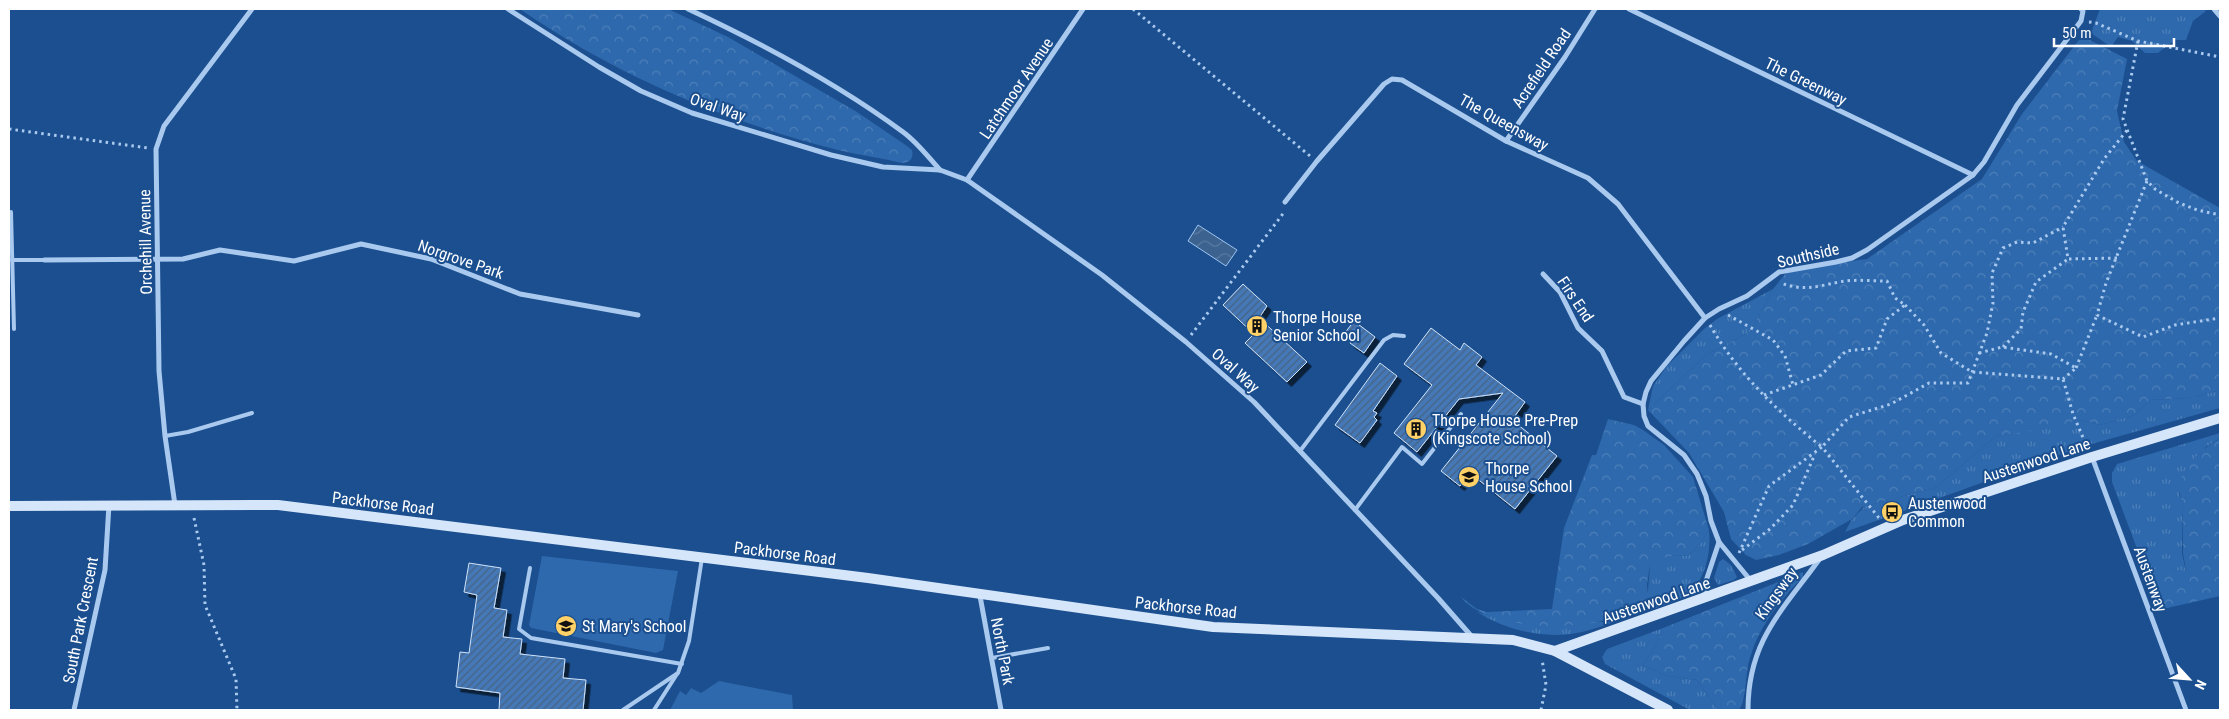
<svg xmlns="http://www.w3.org/2000/svg" width="2229" height="719" font-family="'Roboto Condensed',sans-serif">
<style>
.grass{fill:url(#grass-tufts)}
.forest{fill:url(#forest-crowns)}
.pitch{fill:#2e69ad}
.water{fill:url(#water-waves);stroke:#9cc4f0}
.building{fill:url(#building-hatch);stroke:#cfe3fa;filter:url(#shadow)}
.lines{fill:none;stroke-linecap:round;stroke-linejoin:round}
.path{stroke:#a9c9ee;stroke-width:3;stroke-dasharray:2.5 4;stroke-linecap:butt}
.lane{stroke:#a9c9ee;stroke-width:4}
.street{stroke:#a9c9ee;stroke-width:5}
.secondary{stroke:#d6e6fa;stroke-width:10}
.labels{text-anchor:middle;stroke-width:4;stroke-linejoin:round;paint-order:stroke}
.street-label{font-size:16px;fill:#fff;stroke:#1b4f8f}
.poi-label{font-size:16px;fill:#fff;stroke:#1b4f8f;text-anchor:start}
</style>
<defs>
<pattern id="grass-tufts" width="24" height="20" patternUnits="userSpaceOnUse" patternTransform="scale(1.25)"><rect width="24" height="20" fill="#2e69ad"/><path d="M3 7l-1-3M5 7V3M7 7l1-3M15 17l-1-3M17 17v-4M19 17l1-3" fill="none" stroke="#4d80b9"/></pattern>
<pattern id="forest-crowns" width="20" height="18" patternUnits="userSpaceOnUse" patternTransform="scale(1.25)"><rect width="20" height="18" fill="#2e69ad"/><path d="M2 6a3 3 0 1 1 6 0M12 15a3 3 0 1 1 6 0" fill="none" stroke="#4d80b9"/></pattern>
<pattern id="water-waves" width="16" height="10" patternUnits="userSpaceOnUse" patternTransform="scale(1.25)"><rect width="16" height="10" fill="#3c6290"/><path d="M0 5q4-4 8 0t8 0" fill="none" stroke="#597aa1"/></pattern>
<pattern id="building-hatch" width="6" height="6" patternUnits="userSpaceOnUse" patternTransform="scale(1.25)"><rect width="6" height="6" fill="#4478b7"/><path d="M-1 1l2-2M0 6l6-6M5 7l2-2" fill="none" stroke="#486282"/></pattern>
<filter id="shadow"><feDropShadow dx="4.5" dy="4.5" stdDeviation="0" flood-color="#0009"/></filter>
</defs>
<rect width="100%" height="100%" fill="#1b4f8f"/>
<!-- grass -->
<g class="grass">
<path d="M 2100,9 L 2204,9 L 2206,11 L 2193,21 L 2186,40 L 2175,40 L 2158,53 L 2145,53 L 2132,41 L 2118,37 L 2111,47 L 2091,33 Z"/>
<path d="M 1773,289 L 1751,331 L 1706,355 L 1648,410 L 1653,386 L 1667,366 L 1704,329 L 1717,319 Z"/>
<path d="M 2220,390 L 2220,408 L 2081,447 L 1845,532 L 1852,519 L 1865,506 L 1935,488 L 1996,436 L 2081,420 L 2100,425 L 2134,415 L 2151,400 L 2189,398 Z"/>
<path d="M 2220,433 L 2220,438 L 2206,447 L 2179,494 L 2182,501 L 2182,553 L 2186,572 L 2172,569 L 2155,589 L 2156,593 L 2154,594 L 2112,482 L 2112,473 L 2117,464 Z"/>
<path d="M 1709,530 C 1711,549 1707,572 1695,587 C 1683,602 1660,606 1644,611 C 1624,618 1603,627 1582,632 C 1547,640 1507,631 1477,612 L 1509,621 L 1606,622 L 1640,608 L 1648,591 L 1650,565 L 1654,559 L 1676,555 L 1688,556 L 1701,543 Z"/>
<path d="M 1723,559 L 1731,565 L 1737,577 L 1734,580 L 1718,585 L 1714,578 L 1719,562 Z"/>
<path d="M 1663,628 L 1657,644 L 1643,665 L 1667,676 L 1697,680 L 1718,710 L 1690,710 L 1605,664 L 1602,657 L 1607,649 Z"/>
</g>
<!-- forest -->
<g class="forest">
<path d="M 520,9 L 668,9 L 728,37 L 857,112 L 907,146 L 912,150 C 914,158 910,163 902,163 C 881,158 859,155 838,150 C 724,121 617,76 520,9 Z"/>
<path d="M 2082,36 L 2127,59 L 2117,111 L 2124,142 L 2137,161 L 2220,208 L 2220,390 L 2189,398 L 2151,400 L 2134,415 L 2100,425 L 2081,420 L 2045,429 L 1996,436 L 1935,488 L 1862,507 L 1852,519 L 1808,544 L 1779,555 L 1756,560 L 1746,555 L 1731,539 L 1724,512 L 1689,453 L 1648,410 L 1706,355 L 1751,331 L 1773,289 L 1789,269 L 1867,259 L 1982,179 L 2022,114 Z"/>
<path d="M 1608,419 L 1634,425 L 1643,430 L 1664,445 L 1693,477 L 1709,530 L 1701,543 L 1688,556 L 1676,555 L 1654,560 L 1650,565 L 1647,584 L 1648,598 C 1617,636 1489,635 1461,597 L 1477,609 L 1487,612 L 1552,609 L 1564,528 L 1592,455 L 1596,455 Z"/>
<path d="M 2220,438 L 2220,596 L 2163,609 L 2155,589 L 2161,573 L 2172,569 L 2186,571 L 2183,553 L 2182,501 C 2171,473 2200,451 2220,438 Z"/>
<path d="M 1803,572 L 1803,577 C 1780,600 1759,626 1750,658 C 1745,672 1747,700 1739,710 L 1718,710 L 1697,680 L 1667,676 L 1643,665 L 1657,644 L 1663,628 Z"/>
</g>
<!-- pitch -->
<g class="pitch">
<path d="M 542,556 L 678,571 L 663,650 L 656,653 L 531,628 L 529,625 Z"/>
<path d="M 719,681 L 792,695 L 793,710 L 670,710 L 680,691 L 686,695 L 691,688 L 701,693 Z"/>
</g>
<!-- water -->
<path class="water" d="M 1198,225 L 1237,250 L 1226,266 L 1188,241 Z"/>
<!-- building -->
<g class="building">
<path d="M 1243,284 L 1267,306 L 1259,318 L 1307,362 L 1287,382 L 1245,343 L 1254,334 L 1223,305 Z"/>
<path d="M 1354,321 L 1375,337 L 1364,353 L 1350,343 L 1352,340 L 1344,334 Z"/>
<path d="M 1431,328 L 1460,350 L 1464,343 L 1482,357 L 1476,365 L 1525,402 L 1512,420 L 1557,456 L 1515,509 L 1470,473 L 1460,486 L 1441,471 L 1503,393 L 1459,399 L 1417,452 L 1394,433 L 1432,385 L 1404,364 Z"/>
<path d="M 1380,363 L 1397,376 L 1373,411 L 1377,413 L 1374,417 L 1377,420 L 1360,443 L 1335,425 Z"/>
<path d="M 469,563 L 501,568 L 494,608 L 507,610 L 503,637 L 522,639 L 520,654 L 565,659 L 563,678 L 586,680 L 583,710 L 499,710 L 500,693 L 456,687 L 460,652 L 469,653 L 477,595 L 464,592 Z"/>
</g>
<g class="lines">
<!-- path -->
<g class="path">
<path d="M 1133,9 L 1310,156"/>
<path d="M 2089,22 L 2096,23 L 2138,41 L 2220,57"/>
<path d="M 2138,41 L 2123,119 L 2147,181 L 2155,189 L 2177,202 L 2197,210 L 2220,215"/>
<path d="M 9,129 L 148,148"/>
<path d="M 2147,181 L 2106,283 L 2097,315 L 2143,337 L 2175,325 L 2220,318"/>
<path d="M 2117,258 L 2068,259 L 2063,227 L 2104,159 L 2128,129"/>
<path d="M 1905,305 L 1924,325 L 1941,353 L 1972,372 L 2063,379 L 2073,414 L 2087,447"/>
<path d="M 1728,315 L 1773,340 L 1785,356 L 1793,385"/>
<path d="M 1710,325 C 1738,374 1778,412 1822,447 L 1849,417 L 1891,404 L 1929,383 L 1968,383 L 1987,333 L 1993,303 L 1992,273 L 2003,248 L 2017,242 L 2033,243 L 2063,227"/>
<path d="M 1191,335 L 1285,211"/>
<path d="M 2003,347 L 2021,329 L 2023,312 L 2036,282 L 2068,259"/>
<path d="M 1979,353 L 2002,347 L 2051,354 L 2076,368 L 2063,379"/>
<path d="M 2076,368 L 2097,315"/>
<path d="M 1764,395 L 1821,375 L 1846,351 L 1876,348 L 1887,319 L 1905,305 L 1895,298 L 1887,281 C 1871,281 1854,279 1839,282 C 1815,287 1805,291 1780,283"/>
<path d="M 194,518 L 204,565 L 205,605 L 236,679 L 237,710"/>
<path d="M 1742,550 L 1770,529 L 1793,505 L 1815,454"/>
<path d="M 1739,553 L 1769,486 L 1822,447 L 1879,518"/>
<path d="M 1541,710 L 1546,685 L 1542,659"/>
</g>
<!-- lane -->
<g class="lane">
<path d="M 11,212 L 14,329"/>
<path d="M 12,260 L 44,260"/>
<path d="M 165,436 L 188,432 L 252,413"/>
<path d="M 1300,451 L 1384,340 L 1393,335 L 1404,336"/>
<path d="M 1355,510 L 1402,447 L 1422,464 L 1461,414"/>
<path d="M 530,568 L 519,629 L 531,638 L 682,664"/>
<path d="M 992,658 L 1048,648"/>
<path d="M 623,710 L 678,673 L 689,641 L 702,558"/>
<path d="M 654,710 L 677,674"/>
</g>
<!-- street -->
<g class="street">
<path d="M 508,9 L 599,67 L 641,91 L 692,113 L 831,155 L 883,167 L 940,170 L 967,180 L 1102,275 L 1186,342 L 1254,402 L 1438,598 L 1473,638"/>
<path d="M 688,9 C 761,43 838,84 903,132 C 917,142 929,158 940,170"/>
<path d="M 1629,9 L 1973,175"/>
<path d="M 2214,9 L 2220,16"/>
<path d="M 1506,141 L 1565,57 L 1595,9"/>
<path d="M 967,180 L 1083,9"/>
<path d="M 1285,202 L 1317,161 L 1384,84 L 1392,79 L 1402,80 L 1506,141 L 1588,178 L 1618,204 L 1705,318"/>
<path d="M 44,260 L 183,259 L 220,250 L 294,261 L 361,244 L 431,259 L 520,294 L 638,315"/>
<path d="M 1543,274 L 1560,292 L 1578,328 L 1602,351 L 1624,397 L 1643,404"/>
<path d="M 2092,457 L 2186,710"/>
<path d="M 175,505 L 165,436 L 159,371 L 156,149 L 164,126 L 252,9"/>
<path d="M 1751,581 L 1719,542 L 1711,521 L 1706,496 L 1697,474 L 1684,455 L 1648,426 L 1644,416 L 1643,404 L 1646,392 L 1651,381 L 1684,341 L 1705,318 L 1719,309 L 1747,296 L 1779,272 L 1836,262 L 1852,258 L 1867,250 L 1973,175 L 1984,162 L 2017,105 L 2081,21 L 2083,11 L 2081,9"/>
<path d="M 980,596 L 1001,710"/>
<path d="M 1704,599 L 1706,581 L 1719,542"/>
<path d="M 74,710 L 105,570 L 109,505"/>
<path d="M 1748,710 C 1748,640 1783,610 1821,557"/>
</g>
<!-- secondary -->
<g class="secondary">
<path d="M 9,506 L 278,505 L 868,578 L 1213,627 L 1513,640 L 1555,651 L 1668,710"/>
<path d="M 1555,651 L 1823,555 L 1903,520 L 2092,457 L 2220,418"/>
</g>
</g>
<!-- icons -->
<defs>
<g id="building-disc" transform="scale(1.125)"><circle r="9.5" fill="#ffd166" stroke="#1b4f8f"/><path d="M-4-6H4V6H1V3H-1V6H-4ZM-2.5-4.3h1.7v1.8h-1.7ZM.8-4.3h1.7v1.8H.8ZM-2.5-1h1.7V.8h-1.7ZM.8-1h1.7V.8H.8Z" fill="#111"/></g>
<g id="school-disc" transform="scale(1.125)"><circle r="9.5" fill="#ffd166" stroke="#1b4f8f"/><path d="M0-5L7-2L0 1L-7-2ZM-4 1L0 2.5L4 1V4Q0 6-4 4Z" fill="#111"/></g>
<g id="bus-disc" transform="scale(1.125)"><circle r="9.5" fill="#ffd166" stroke="#1b4f8f"/><path d="M-5-6H5V4H4V6H2V4H-2V6H-4V4H-5ZM-3.5-4V0h7V-4ZM-3.5 1.2v1.5H-2V1.2ZM2 1.2v1.5H3.5V1.2Z" fill="#111"/></g>
</defs>
<g fill-rule="evenodd">
<use href="#building-disc" x="1257" y="326"/>
<use href="#building-disc" x="1416" y="429"/>
<use href="#school-disc" x="1469" y="477"/>
<use href="#bus-disc" x="1892" y="512"/>
<use href="#school-disc" x="566" y="626"/>
</g>
<g class="labels">
<!-- street labels -->
<g class="street-label">
<text transform="translate(1541 68) rotate(-56)" y="6">Acrefield Road</text>
<text transform="translate(1806 81) rotate(26)" y="6">The Greenway</text>
<text transform="translate(1016 88) rotate(-56)" y="6">Latchmoor Avenue</text>
<text transform="translate(718 107) rotate(19)" y="6">Oval Way</text>
<text transform="translate(1504 122) rotate(29)" y="6">The Queensway</text>
<text transform="translate(145 242) rotate(-91)" y="6">Orchehill Avenue</text>
<text transform="translate(1808 255) rotate(-13)" y="6">Southside</text>
<text transform="translate(461 259) rotate(19)" y="6">Norgrove Park</text>
<text transform="translate(1576 299) rotate(56)" y="6">Firs End</text>
<text transform="translate(1236 370) rotate(42)" y="6">Oval Way</text>
<text transform="translate(2036 460) rotate(-18)" y="6">Austenwood Lane</text>
<text transform="translate(383 503) rotate(7)" y="6">Packhorse Road</text>
<text transform="translate(785 553) rotate(7)" y="6">Packhorse Road</text>
<text transform="translate(2151 579) rotate(70)" y="6">Austenway</text>
<text transform="translate(1776 593) rotate(-54)" y="6">Kingsway</text>
<text transform="translate(1656 600) rotate(-19)" y="6">Austenwood Lane</text>
<text transform="translate(1186 607) rotate(6)" y="6">Packhorse Road</text>
<text transform="translate(80 620) rotate(-79)" y="6">South Park Crescent</text>
<text transform="translate(1003 651) rotate(79)" y="6">North Park</text>
</g>
<!-- poi labels -->
<g class="poi-label">
<text x="1273" y="323">Thorpe House<tspan x="1273" dy="18">Senior School</tspan></text>
<text x="1432" y="426">Thorpe House Pre-Prep<tspan x="1432" dy="18">(Kingscote School)</tspan></text>
<text x="1485" y="474">Thorpe<tspan x="1485" dy="18">House School</tspan></text>
<text x="1908" y="509">Austenwood<tspan x="1908" dy="18">Common</tspan></text>
<text x="582" y="632">St Mary's School</text>
</g>
</g>
<!-- border -->
<rect width="2229" height="719" fill="none" stroke="#ffffff" stroke-width="20"/>
<!-- north arrow -->
<g transform="translate(2189 679) rotate(116)" stroke="#1b4f8f" stroke-width="4" paint-order="stroke">
<path d="M0-4L9 19L0 12L-9 19Z" fill="#ffffff"/>
<text y="-8" font-size="14" font-weight="bold" text-anchor="middle" fill="#ffffff">N</text>
</g>
<!-- scale -->
<path d="M2054 38v8h120v-8" fill="none" stroke="#ffffff" stroke-width="2.5"/>
<text x="2062" y="38" font-size="15" fill="#ffffff" stroke="#1b4f8f" stroke-width="4" paint-order="stroke">50 m</text>
</svg>
